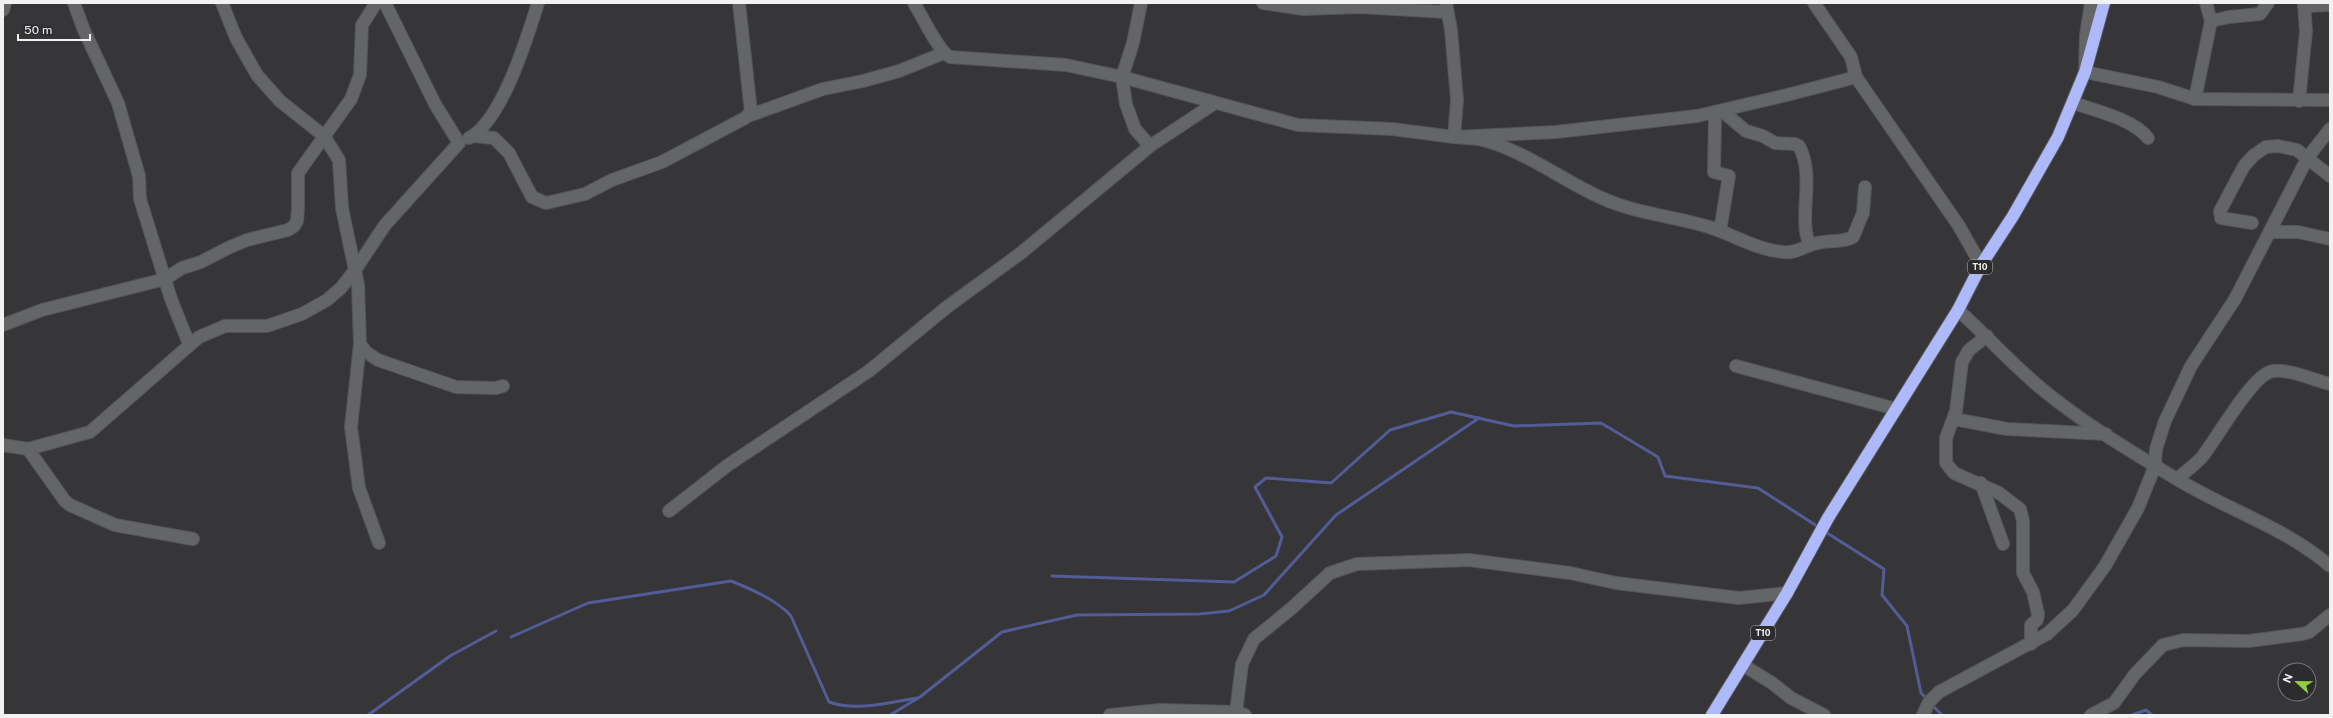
<svg xmlns="http://www.w3.org/2000/svg" width="2333" height="718" font-family="'Public Sans',sans-serif">
<style>
.lines{fill:none;stroke-linecap:round;stroke-linejoin:round}
.stream{stroke:#525c97;stroke-width:3}
.minor-casing{stroke:#545557;stroke-width:14}
.highway-casing{stroke:#545557;stroke-width:14}
.minor{stroke:#646567;stroke-width:12}
.highway{stroke:#adb9f8;stroke-width:12}
.labels{text-anchor:middle;stroke-width:4;stroke-linejoin:round;paint-order:stroke}
.shield{fill:#2c2c2e;stroke:#b7b7b8;stroke-width:1}
.shield-label{font-size:9px;font-weight:bold;fill:#f2f2f3}
</style>
<rect width="100%" height="100%" fill="#363639"/>
<g class="lines">
<!-- stream -->
<g class="stream">
<path d="M 1824,531 L 1884,569 L 1882,595 L 1907,626 L 1921,693 L 1927,699"/>
<path d="M 1052,576 L 1234,582 L 1276,556 L 1282,537 L 1255,487 L 1266,478 L 1331,483 L 1390,430 L 1451,412 L 1514,426 L 1601,423 L 1658,457 L 1665,476 L 1758,488 L 1820,528"/>
<path d="M 511,637 L 588,603 L 731,581 C 751,589 777,600 791,616 L 829,702 C 857,712 890,702 918,698"/>
<path d="M 1932,705 L 1942,715"/>
<path d="M 368,715 L 450,656 L 496,631"/>
<path d="M 890,715 L 920,697 L 1002,632 L 1077,615 L 1199,614 L 1229,611 L 1264,595 L 1336,515 L 1479,418"/>
<path d="M 2132,715 L 2146,710 L 2152,715"/>
</g>
<!-- minor casing -->
<g class="minor-casing">
<g id="minor">
<path d="M 74,3 L 83,28 L 118,103 L 139,176 L 140,199 L 144,212 L 171,299 L 189,344"/>
<path d="M 914,3 C 922,16 939,52 950,57 L 1066,65 L 1122,77 L 1298,125 L 1392,129 L 1454,137 L 1556,132 L 1697,116 L 1787,95 L 1856,77"/>
<path d="M 1141,3 L 1133,43 L 1122,77 L 1126,104 L 1135,129 L 1150,146"/>
<path d="M 1263,3 L 1303,9 L 1360,7 L 1446,12"/>
<path d="M 1446,3 L 1451,30 L 1457,100 L 1454,137 C 1462,138 1470,138 1478,139 C 1524,149 1562,181 1604,199 C 1638,214 1674,216 1709,227 C 1734,235 1757,250 1783,252 C 1797,254 1805,245 1818,243 C 1830,240 1842,243 1853,237 L 1863,213 L 1865,187"/>
<path d="M 1814,3 L 1851,57 L 1856,77 L 1959,226 L 1981,265"/>
<path d="M 2091,3 L 2086,35 L 2085,72 L 2158,87 L 2195,99 L 2330,100"/>
<path d="M 2304,6 L 2330,5"/>
<path d="M 3,10 L 5,3"/>
<path d="M 2211,21 L 2229,17 L 2260,14 L 2268,3"/>
<path d="M 2195,99 L 2211,21 L 2206,3"/>
<path d="M 2299,101 L 2306,31 L 2304,3"/>
<path d="M 2074,103 C 2096,111 2133,119 2148,138"/>
<path d="M 1722,111 L 1746,131 L 1763,136 L 1775,143 L 1795,144 L 1799,146 C 1816,177 1797,219 1810,245"/>
<path d="M 1711,113 L 1715,118 L 1714,172 L 1729,176 L 1720,231"/>
<path d="M 748,116 L 823,89 L 863,81 L 899,71 L 944,53"/>
<path d="M 473,136 L 494,138 L 509,153 L 532,197 L 546,203 L 585,194 L 612,180 L 662,162 L 745,118 L 751,112 L 739,3"/>
<path d="M 469,138 C 502,121 527,38 538,3"/>
<path d="M 2252,223 L 2221,218 L 2220,211 L 2244,166 L 2254,155 L 2266,147 L 2278,146 L 2297,150 L 2330,176"/>
<path d="M 2270,232 L 2298,232 L 2330,239"/>
<path d="M 1958,310 C 1987,336 2013,365 2042,389 C 2083,423 2130,451 2175,478 C 2227,510 2283,526 2330,566"/>
<path d="M 3,325 L 42,310 L 165,279 L 182,268 L 201,262 L 230,247 L 247,240 L 288,230 L 294,226 L 297,221 L 298,208 L 298,173 L 351,99 L 360,75 L 362,25 L 376,3"/>
<path d="M 1987,336 L 1969,350 L 1962,362 L 1956,411 L 1946,438 L 1946,463 L 1954,473 L 1999,493 L 2020,509 L 2023,521 L 2023,573 L 2033,592 L 2038,614 L 2037,620 L 2031,625 L 2031,644"/>
<path d="M 360,344 L 366,352 L 378,360 L 456,387 L 496,388 L 503,386"/>
<path d="M 1736,366 L 1896,409"/>
<path d="M 1954,419 L 2007,429 L 2106,434"/>
<path d="M 3,445 L 28,449 L 90,432 L 199,337 L 225,326 L 267,326 L 302,314 L 327,300 L 341,288 L 355,270 L 342,208 L 339,160 L 324,136 L 280,101 L 257,75 L 236,38 L 222,3"/>
<path d="M 28,449 L 65,501 L 70,505 L 115,525 L 193,539"/>
<path d="M 2177,479 C 2185,472 2195,465 2202,457 C 2216,440 2253,373 2273,371 C 2291,369 2313,380 2330,384"/>
<path d="M 1981,483 L 2003,544"/>
<path d="M 669,511 L 728,465 L 869,371 L 947,307 L 1021,253 L 1150,146 L 1215,103"/>
<path d="M 379,543 L 359,488 L 351,427 L 360,344 L 358,285 L 355,270 L 385,225 L 459,143 L 435,104 L 385,3"/>
<path d="M 1743,665 L 1772,683 L 1791,698 L 1824,715"/>
<path d="M 1236,712 L 1242,664 L 1254,639 L 1293,607 L 1330,573 L 1357,564 L 1469,560 L 1570,573 L 1616,583 L 1739,598 L 1787,593"/>
<path d="M 1110,715 L 1160,710 L 1236,712 L 1245,715"/>
<path d="M 1923,715 L 1929,702 L 1939,692 L 2047,634 L 2073,610 L 2105,566 L 2138,508 L 2155,466 L 2156,449 L 2165,421 L 2191,366 L 2235,299 L 2308,157 L 2330,129"/>
<path d="M 2091,715 L 2114,703 L 2135,674 L 2163,645 L 2183,640 L 2249,641 L 2302,634 L 2309,632 L 2330,615"/>
</g>
</g>
<!-- highway casing -->
<g class="highway-casing">
<path id="highway" d="M 1712,715 L 1787,593 L 1828,518 L 1958,310 L 1981,265 L 2013,216 L 2058,137 L 2085,72 L 2104,3"/>
</g>
<!-- minor -->
<use href="#minor" class="minor"/>
<!-- highway -->
<use href="#highway" class="highway"/>
</g>
<g class="labels">
<!-- shield labels -->
<g class="shield">
<rect x="1968" y="260" width="24" height="14" rx="3"/>
<rect x="1751" y="626" width="24" height="14" rx="3"/>
</g>
<g class="shield-label">
<text x="1980" y="270">T10</text>
<text x="1763" y="636">T10</text>
</g>
</g>
<!-- border -->
<rect width="2333" height="718" fill="none" stroke="#f2f2f3" stroke-width="8"/>
<!-- north arrow -->
<g transform="translate(2297 682) rotate(292)"><circle r="19" fill="#2c2c2e" stroke="#7b7b7d"/>
<path d="M0-3L7 15L0 10L-7 15Z" fill="#91cd40"/>
<text y="-6" font-size="11" font-weight="bold" text-anchor="middle" fill="#f2f2f3">N</text>
</g>
<!-- scale -->
<path d="M18 34v6h72v-6" fill="none" stroke="#f2f2f3" stroke-width="2"/>
<text x="24" y="34" font-size="12" fill="#f2f2f3" stroke="#2c2c2e" stroke-width="3" paint-order="stroke">50 m</text>
</svg>
